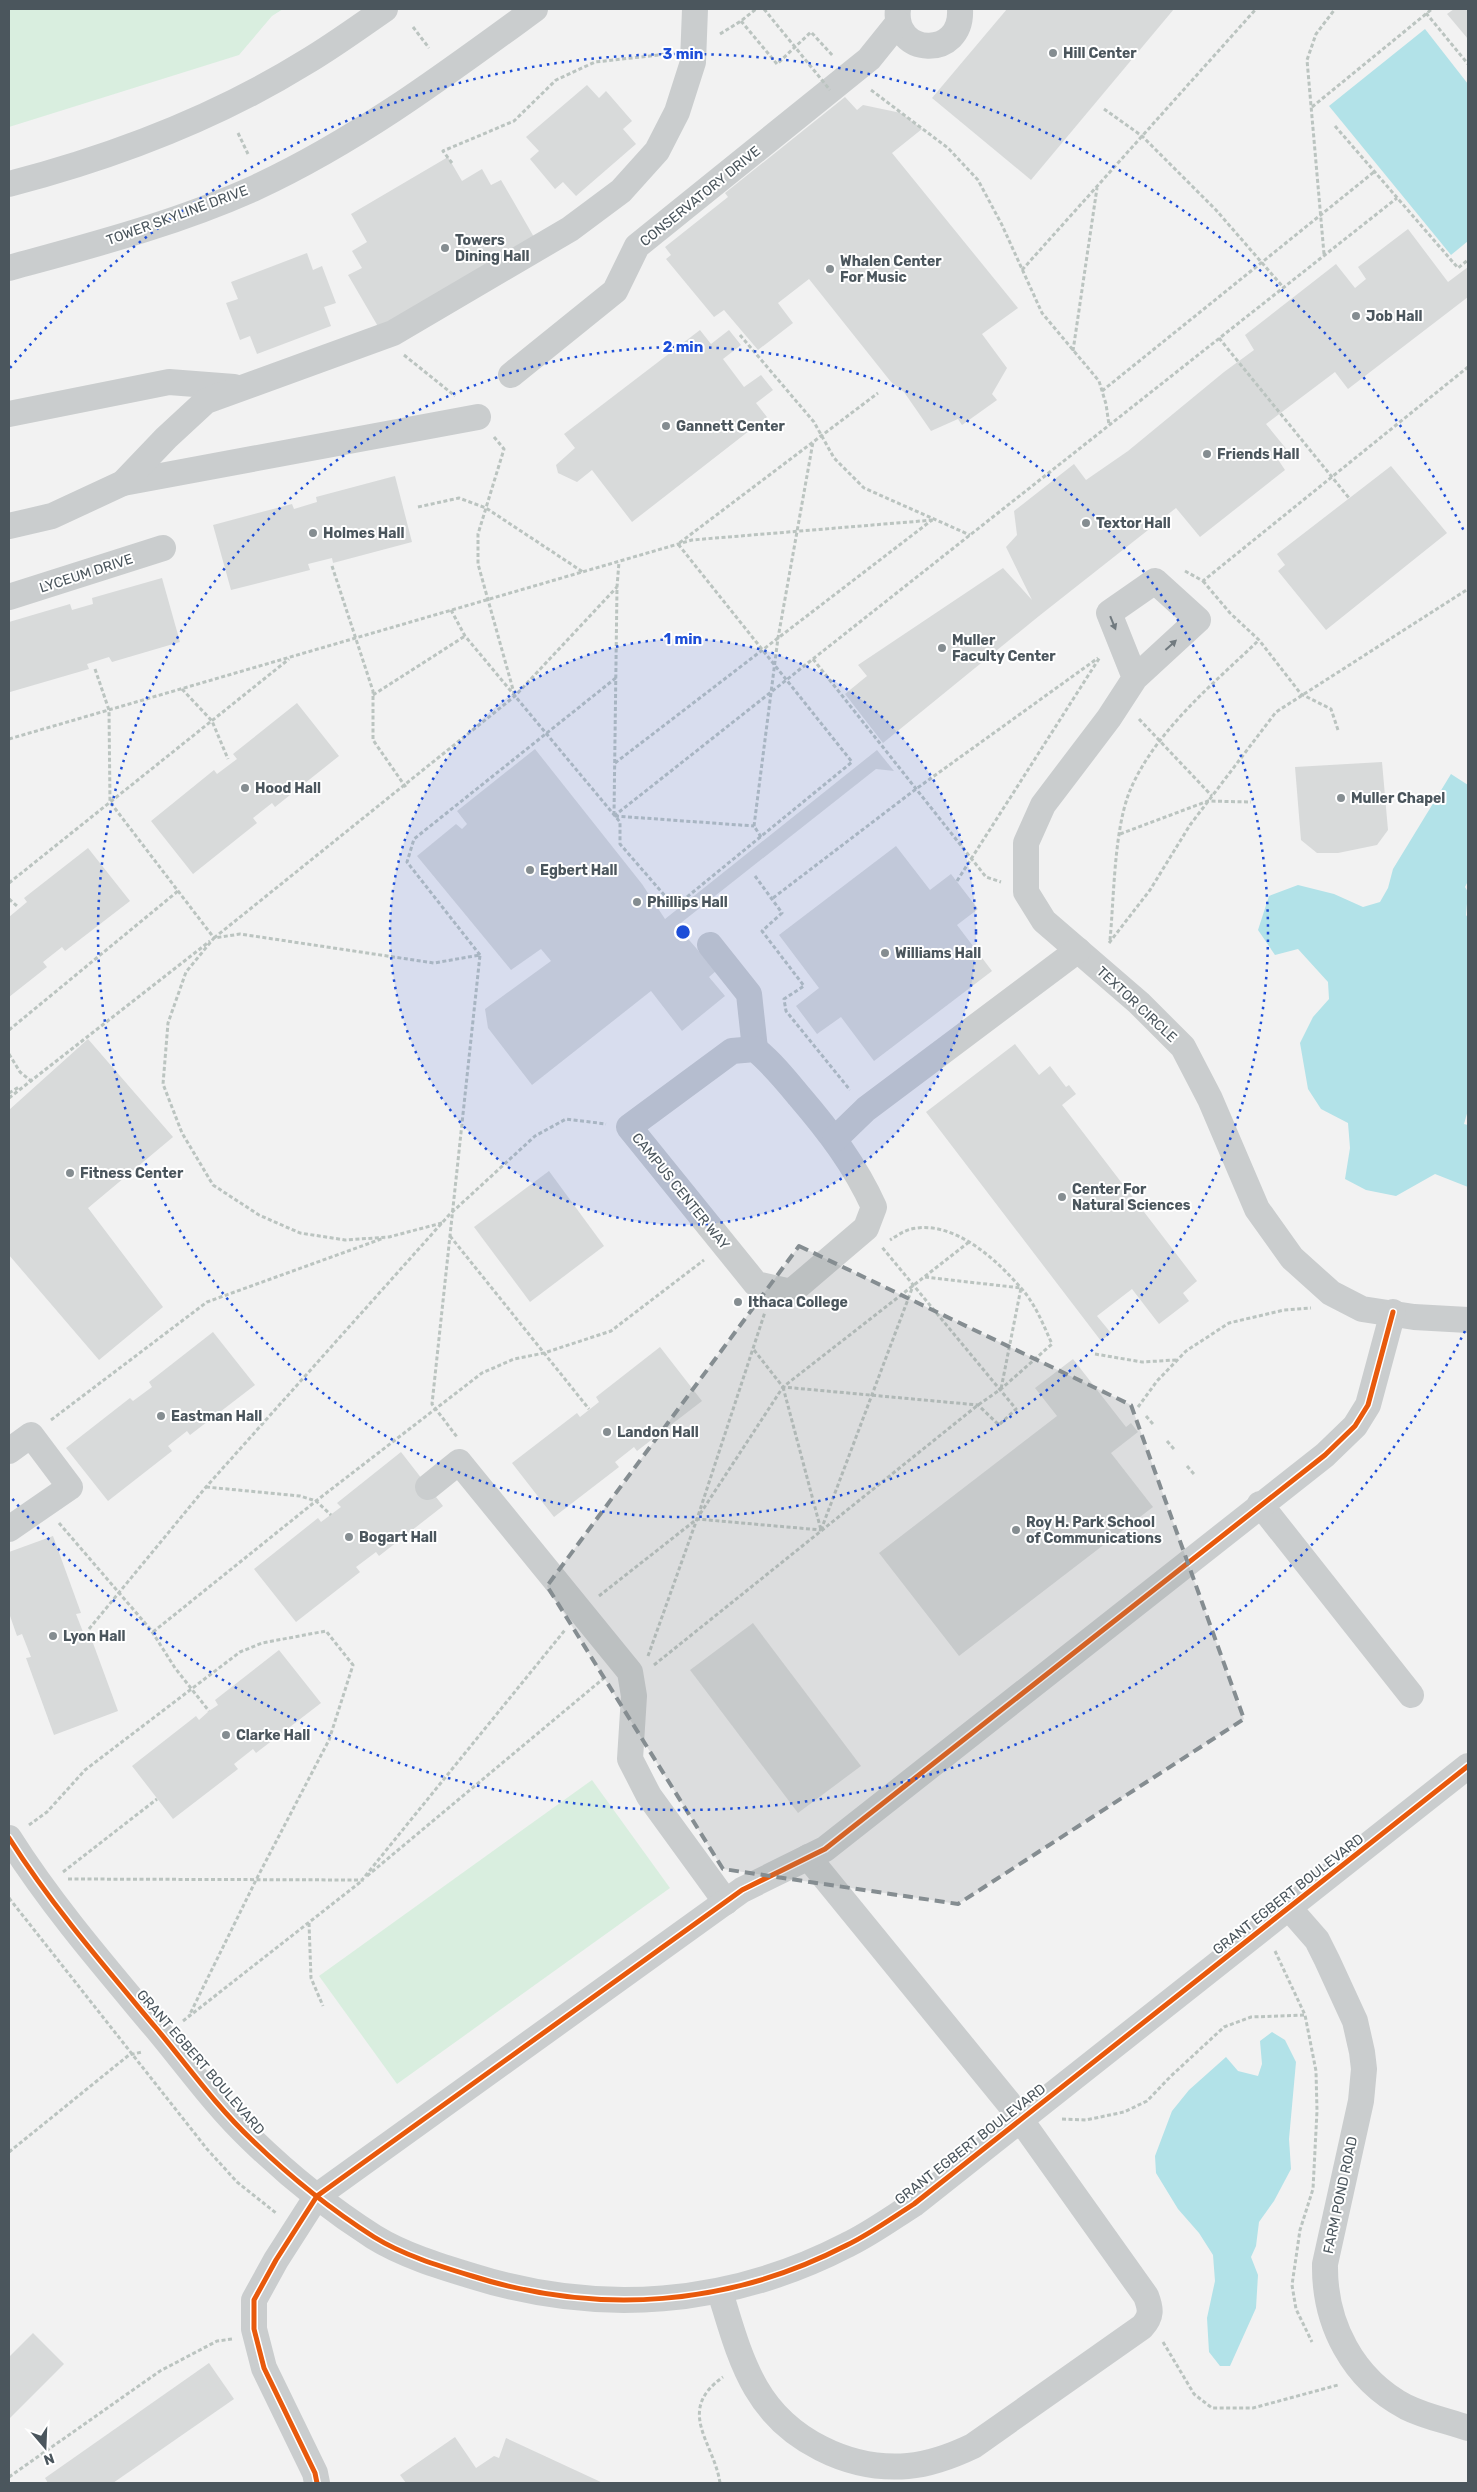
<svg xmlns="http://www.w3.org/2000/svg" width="1477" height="2492" font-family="Rubik,sans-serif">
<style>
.green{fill:#d9eedf}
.water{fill:#b2e2e8}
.building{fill:#d8dada}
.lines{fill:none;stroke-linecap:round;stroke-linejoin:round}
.path{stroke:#bbc4c0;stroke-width:3;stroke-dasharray:4 2.5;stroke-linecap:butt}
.minor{stroke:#cacdce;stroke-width:26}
.path-bridge{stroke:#bbc4c0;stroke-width:3;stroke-dasharray:4 2.5;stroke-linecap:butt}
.cycleway-casing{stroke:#fff;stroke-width:8}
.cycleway{stroke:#e8590c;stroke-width:5}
.oneway{fill:#717a7f}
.marked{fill:#858d91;fill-opacity:0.2;stroke:#858d91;stroke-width:4;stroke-dasharray:10 6;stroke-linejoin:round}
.ring{fill:none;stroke:#1d4ed8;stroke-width:2.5;stroke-dasharray:2.5 5}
.poi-dot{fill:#858d91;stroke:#fff;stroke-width:2}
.labels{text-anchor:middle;stroke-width:4;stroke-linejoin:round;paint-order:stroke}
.poi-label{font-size:14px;font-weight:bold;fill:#4b565d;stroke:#fff;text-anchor:start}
.street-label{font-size:14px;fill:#4b565d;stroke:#fff}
.centre{fill:#1d4ed8;stroke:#fff;stroke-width:2.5}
.ring-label{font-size:15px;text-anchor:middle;font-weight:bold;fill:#1d4ed8;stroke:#fff;stroke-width:4;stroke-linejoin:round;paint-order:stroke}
</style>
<rect width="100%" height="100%" fill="#f2f2f2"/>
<!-- green -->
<g class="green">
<path d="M 9,9 L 283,9 L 272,16 L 239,55 L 9,127 Z"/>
<path d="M 592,1780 L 670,1888 L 397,2084 L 319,1976 Z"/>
</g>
<!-- water -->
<g class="water">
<path d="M 1425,29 L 1468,84 L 1468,241 L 1451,255 L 1329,106 Z"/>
<path d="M 1451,774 L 1468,785 L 1468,881 L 1465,887 L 1468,892 L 1466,915 L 1468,918 L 1468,1110 L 1464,1124 L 1468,1125 L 1468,1187 L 1435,1174 L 1396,1196 L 1366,1190 L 1345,1179 L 1350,1148 L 1348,1123 L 1321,1109 L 1308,1089 L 1300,1043 L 1313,1017 L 1329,999 L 1328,982 L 1298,949 L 1275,955 L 1258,930 L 1269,896 L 1298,885 L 1334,894 L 1363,907 L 1380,902 L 1388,888 L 1393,869 Z"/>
<path d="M 1272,2032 L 1285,2040 L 1296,2062 L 1289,2139 L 1291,2169 L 1274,2201 L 1259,2222 L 1256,2246 L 1251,2257 L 1258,2275 L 1256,2308 L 1230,2366 L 1220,2366 L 1209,2352 L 1207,2318 L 1215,2281 L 1213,2255 L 1199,2233 L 1178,2209 L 1156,2173 L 1155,2156 L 1172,2111 L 1189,2090 L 1226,2057 L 1238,2071 L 1258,2076 L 1262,2064 L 1260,2041 Z"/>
</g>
<!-- building -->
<g class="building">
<path d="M 1007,9 L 1174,9 L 1031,180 L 932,98 Z"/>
<path d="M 1454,9 L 1468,9 L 1468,39 L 1447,14 Z"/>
<path d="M 587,85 L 599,98 L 606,91 L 632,121 L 623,129 L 636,144 L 576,196 L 563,182 L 555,189 L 530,159 L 539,151 L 526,137 Z"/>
<path d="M 845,97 L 857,110 L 863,105 L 901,113 L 922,129 L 892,153 L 1018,308 L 982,334 L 1007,368 L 992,394 L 997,400 L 962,425 L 958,419 L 931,431 L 904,392 L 891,382 L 809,279 L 778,303 L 793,323 L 758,350 L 724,310 L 714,317 L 666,259 L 671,255 L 665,247 L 728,197 L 725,193 Z"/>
<path d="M 448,157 L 462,181 L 482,169 L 491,185 L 501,180 L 538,244 L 383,335 L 348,275 L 362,268 L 352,251 L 367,242 L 351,214 Z"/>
<path d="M 1408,229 L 1448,282 L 1468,267 L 1468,297 L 1348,389 L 1335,372 L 1266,424 L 1288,451 L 1277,458 L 1285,470 L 1200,537 L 1176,508 L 1039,616 L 883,743 L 845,694 L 867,676 L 858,665 L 1003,568 L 1032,600 L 1006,547 L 1017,535 L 1014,511 L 1074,464 L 1086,480 L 1128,451 L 1224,372 L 1254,350 L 1245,335 L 1336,264 L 1355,288 L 1366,279 L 1358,267 Z"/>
<path d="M 307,253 L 313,270 L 322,266 L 336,303 L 324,307 L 331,326 L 257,354 L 250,336 L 240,340 L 226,303 L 238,299 L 231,282 Z"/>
<path d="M 700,330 L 711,344 L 729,330 L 741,345 L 723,359 L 744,387 L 761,375 L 773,390 L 756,403 L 767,417 L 632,522 L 592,470 L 577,482 L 558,473 L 556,465 L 575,448 L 564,434 Z"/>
<path d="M 1391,466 L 1447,533 L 1326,630 L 1278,571 L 1285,565 L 1277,554 Z"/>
<path d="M 395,476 L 412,542 L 333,563 L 332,558 L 308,564 L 310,570 L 231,590 L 213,525 L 292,504 L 294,509 L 317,502 L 316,497 Z"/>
<path d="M 162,578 L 180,642 L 112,662 L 109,657 L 87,664 L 89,669 L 10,692 L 9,622 L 70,604 L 72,610 L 93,604 L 92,598 Z"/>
<path d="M 297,703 L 339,756 L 275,807 L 272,803 L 253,818 L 257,823 L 193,874 L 151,821 L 214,770 L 217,774 L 237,759 L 233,754 Z"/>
<path d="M 535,749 L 642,884 L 665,919 L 877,750 L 894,771 L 876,769 L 677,926 L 716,971 L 709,977 L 725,996 L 682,1031 L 651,991 L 532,1085 L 488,1028 L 485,1009 L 551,961 L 541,949 L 511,970 L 417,856 L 456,824 L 462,829 L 467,824 L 457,811 Z"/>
<path d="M 1382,762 L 1388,830 L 1377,845 L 1338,853 L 1317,853 L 1301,840 L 1295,767 Z"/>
<path d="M 896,846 L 930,890 L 951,874 L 978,909 L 957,925 L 992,971 L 874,1061 L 841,1017 L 817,1034 L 796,1006 L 819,988 L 779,935 Z"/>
<path d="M 88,848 L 130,901 L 65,951 L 62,947 L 43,962 L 47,967 L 9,997 L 9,917 L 27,902 L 24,898 Z"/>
<path d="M 88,1039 L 173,1137 L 88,1208 L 163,1307 L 99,1360 L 9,1255 L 9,1110 Z"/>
<path d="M 1015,1044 L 1039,1075 L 1050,1066 L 1066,1087 L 1069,1085 L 1076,1094 L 1062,1105 L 1197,1281 L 1183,1293 L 1189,1301 L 1159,1324 L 1132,1289 L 1097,1316 L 1111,1333 L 1101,1341 L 926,1112 Z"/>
<path d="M 549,1171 L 604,1246 L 530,1302 L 474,1227 Z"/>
<path d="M 213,1332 L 255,1385 L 190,1435 L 187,1431 L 168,1446 L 172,1451 L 108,1501 L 66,1448 L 130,1398 L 133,1401 L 152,1387 L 149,1382 Z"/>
<path d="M 660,1347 L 702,1401 L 637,1451 L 634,1447 L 615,1462 L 619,1467 L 554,1517 L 512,1463 L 577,1413 L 580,1417 L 599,1402 L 596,1397 Z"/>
<path d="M 1073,1359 L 1126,1427 L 1131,1423 L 1138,1432 L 1111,1453 L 1153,1507 L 959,1656 L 879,1553 L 1057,1416 L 1035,1388 Z"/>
<path d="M 401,1452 L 443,1506 L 379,1556 L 376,1552 L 356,1567 L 360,1572 L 296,1622 L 254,1569 L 318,1518 L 321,1522 L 341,1507 L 337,1503 Z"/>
<path d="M 53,1536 L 81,1613 L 76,1614 L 85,1637 L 90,1635 L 118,1711 L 54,1735 L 26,1658 L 31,1657 L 22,1634 L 17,1636 L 9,1613 L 9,1552 Z"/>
<path d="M 753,1623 L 861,1766 L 798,1813 L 690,1670 Z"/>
<path d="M 279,1650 L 321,1703 L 256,1753 L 253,1749 L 234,1764 L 238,1769 L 173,1819 L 132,1766 L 196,1716 L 199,1720 L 209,1711 L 218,1705 L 215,1700 Z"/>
<path d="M 33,2333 L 64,2364 L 9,2419 L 9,2357 Z"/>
<path d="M 209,2363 L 234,2399 L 113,2483 L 48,2483 L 45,2478 Z"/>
<path d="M 455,2437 L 476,2468 L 494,2456 L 499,2458 L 506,2438 L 603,2483 L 406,2483 L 400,2475 Z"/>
</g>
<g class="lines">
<!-- path -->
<g class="path">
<path d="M 1426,13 L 1468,64"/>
<path d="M 741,21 L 777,64 L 811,32 L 833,56"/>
<path d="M 413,27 L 429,48"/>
<path d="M 720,34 L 741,21 L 756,9"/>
<path d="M 871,90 L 948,148 L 978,180 L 1002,225 L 1042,313 L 1099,381 L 1106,404 L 1109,425"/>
<path d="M 1312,107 L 1432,9"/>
<path d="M 1104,109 L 1142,136 L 1216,210 L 1283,287"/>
<path d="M 1335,126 L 1458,268 L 1468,260"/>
<path d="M 238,133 L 248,154"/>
<path d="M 452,163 L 443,151 L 514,121 L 556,80 L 595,62 L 668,54"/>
<path d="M 1324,254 L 1307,60 L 1316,34 L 1335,9"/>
<path d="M 1022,270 L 1256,9"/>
<path d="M 740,335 L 814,422 L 834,458 L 864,488 L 970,535"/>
<path d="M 1219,338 L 1349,498"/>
<path d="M 1073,351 L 1097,188"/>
<path d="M 404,355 L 455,396"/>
<path d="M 1102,391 L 1374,172"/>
<path d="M 494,437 L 504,449 L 478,534 L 478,564 L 514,693"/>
<path d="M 418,507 L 459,498 L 486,508 L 583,572"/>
<path d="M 332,566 L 373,691 L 373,740 L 407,789"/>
<path d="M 1185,571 L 1203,581 L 1468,367"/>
<path d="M 1203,581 L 1230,613 L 1259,640 L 1301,694 L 1331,709 L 1338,730"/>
<path d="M 451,610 L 465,636 L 620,822 L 620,844 L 672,904 L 682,901 L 852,762 L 678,544 L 878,393"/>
<path d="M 813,659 L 986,877 L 1001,882"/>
<path d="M 95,669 L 109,710 L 110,802 L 214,938"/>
<path d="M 182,689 L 212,721 L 228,759"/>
<path d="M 373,695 L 465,636"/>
<path d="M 1139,719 L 1212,796"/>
<path d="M 9,739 L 692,540 L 933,520"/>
<path d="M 615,763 L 932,520"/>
<path d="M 614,815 L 617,587 L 619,562"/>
<path d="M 614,816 L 1397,198"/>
<path d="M 615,816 L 754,826"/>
<path d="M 1120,834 L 1208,801 L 1251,802"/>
<path d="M 761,837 L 754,826 L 778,638 L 813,442"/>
<path d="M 755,876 L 782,913 L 762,931 L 804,986 L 784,999 L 786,1011 L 850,1090"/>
<path d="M 957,881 L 1100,657"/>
<path d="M 9,883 L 289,659"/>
<path d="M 773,898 L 916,789 L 1098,658"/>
<path d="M 9,899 L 17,906"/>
<path d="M 214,938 L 515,696 L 617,587"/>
<path d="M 1110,940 C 1114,898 1114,832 1129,793 C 1153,733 1213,684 1259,640"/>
<path d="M 1109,943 L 1150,890 L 1190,825 L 1276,712 L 1468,589"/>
<path d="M 480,955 L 407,862 L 414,839 L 617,677"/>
<path d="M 9,1030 L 178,891"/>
<path d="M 9,1054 L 20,1072 L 31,1081 L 29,1082"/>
<path d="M 9,1093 L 19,1087"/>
<path d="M 9,1098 L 210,941"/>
<path d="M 442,1223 L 389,1237 L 345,1240 L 300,1233 L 259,1215 L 213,1185 L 182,1133 L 163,1084 L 168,1023 L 186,972 L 214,938 L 240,934 L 434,963 L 480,955 L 432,1404 L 457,1437"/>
<path d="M 450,1236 L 589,1409"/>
<path d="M 925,1277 L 1021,1288 L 1001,1389"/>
<path d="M 754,1350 L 783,1387 L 978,1405 L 999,1425 L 1016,1409 L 881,1246"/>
<path d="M 1095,1354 L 1142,1362 L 1176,1360"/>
<path d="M 783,1387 L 821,1530"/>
<path d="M 1138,1407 L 1157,1381 L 1186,1351 L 1229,1323 L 1284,1310 L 1311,1308"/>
<path d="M 1146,1416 L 1153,1424"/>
<path d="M 51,1420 L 207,1302 L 384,1238"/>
<path d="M 1167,1441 L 1174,1449"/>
<path d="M 1187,1466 L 1194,1474"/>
<path d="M 206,1487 L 300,1496 L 316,1501 L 331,1515"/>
<path d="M 700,1514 L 783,1387 L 969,1242"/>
<path d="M 59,1523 L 151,1630 L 175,1668 L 209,1711"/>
<path d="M 821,1530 L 913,1286"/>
<path d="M 599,1596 L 697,1519 L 821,1530"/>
<path d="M 89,1629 L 206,1487 L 449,1215 L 535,1136 L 566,1119 L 606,1124"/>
<path d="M 153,1632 L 316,1501 L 482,1373 L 514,1359 L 544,1353 L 611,1331 L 704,1260"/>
<path d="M 648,1656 L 697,1519 L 765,1312"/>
<path d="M 654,1665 L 978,1405 L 1001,1389 L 1052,1344 C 1043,1324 1035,1303 1020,1287 C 996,1259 956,1223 917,1228 C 906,1229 898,1235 890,1240"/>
<path d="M 29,1825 L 47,1812 L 85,1770 L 240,1652 L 262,1643 L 326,1631 L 353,1665 L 329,1740 L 256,1880 L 189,2016"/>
<path d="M 63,1872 L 157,1799"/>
<path d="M 367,1876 L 604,1678"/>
<path d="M 68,1879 L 362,1880 L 565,1630"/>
<path d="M 9,1898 L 207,2149 L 237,2182 L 276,2213"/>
<path d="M 309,1923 L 311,1978 L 323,2006"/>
<path d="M 1275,1951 L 1305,2015 L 1316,2071 L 1317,2111 L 1313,2189 L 1300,2230 L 1292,2285 L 1296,2309 L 1312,2342"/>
<path d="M 183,2021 L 363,1880"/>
<path d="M 1062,2119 L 1086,2120 L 1124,2112 L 1147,2101 L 1171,2076 L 1224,2027 L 1251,2017 L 1305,2015"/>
<path d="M 9,2152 L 129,2055 L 142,2052"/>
<path d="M 1163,2342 L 1194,2394 L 1212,2408 L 1253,2408 L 1338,2385"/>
<path d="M 9,2477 L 160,2371 L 217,2341 L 232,2339"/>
<path d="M 720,2483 C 714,2442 675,2411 723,2377"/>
</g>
<!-- minor -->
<g class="minor">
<path d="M 898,9 C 892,56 963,60 960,9"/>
<path d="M 9,184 C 113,157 214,119 306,62 C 333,46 359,27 385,9"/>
<path d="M 9,268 C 93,245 178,223 257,187 C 358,140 446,74 535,9"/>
<path d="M 511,375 L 615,291 L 637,246 L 869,59 L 898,23"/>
<path d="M 9,414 L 169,382 L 234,387"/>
<path d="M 123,483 L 478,417"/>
<path d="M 9,526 L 52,516 L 123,483 L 166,438 L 206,401 L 393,333 L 570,229 L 621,191 L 657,151 L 677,112 L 693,62 L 695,9"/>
<path d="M 9,597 L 163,548"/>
<path d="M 1135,678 L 1109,613 L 1155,581 L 1198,620 L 1135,678 L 1109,718 L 1043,805 L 1026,843 L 1026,892 L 1044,921 L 1139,1003 L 1183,1047 L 1210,1099 L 1257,1209 L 1292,1258 L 1331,1293 L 1362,1309 L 1414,1317 L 1468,1320"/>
<path d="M 710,945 L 749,994 L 755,1049"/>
<path d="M 755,1049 C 772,1063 785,1079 799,1096 C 829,1131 855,1165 874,1207 L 866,1228 L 791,1292 L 756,1284 L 629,1127 L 732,1051 Z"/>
<path d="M 835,1139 L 866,1109 L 1078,950"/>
<path d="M 9,1451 L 31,1435 L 70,1487 L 9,1529"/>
<path d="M 428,1487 L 459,1462 L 630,1672 L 634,1696 L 630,1759 L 649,1796 L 726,1902"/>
<path d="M 1260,1504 L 1411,1695"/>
<path d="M 9,1838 C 52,1906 105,1967 156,2028 C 187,2065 216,2106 251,2139 C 288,2175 330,2209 374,2237 C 403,2255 439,2266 472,2276 C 599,2316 729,2306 847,2245 C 870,2234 892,2218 914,2204 L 1468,1766"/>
<path d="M 1289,1908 L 1317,1940 L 1327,1960 L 1355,2021 L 1362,2052 L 1364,2069 L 1361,2101 L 1325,2264 C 1324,2324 1353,2379 1406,2407 C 1426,2417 1448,2421 1468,2428"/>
<path d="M 720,2292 C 730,2324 739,2359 756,2388 C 786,2440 849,2471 908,2466 C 931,2464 952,2456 973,2446 L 1142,2327 C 1152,2316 1151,2309 1146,2296 L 1008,2102 L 808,1857"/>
<path d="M 317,2483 L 315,2473 L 264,2368 L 254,2329 L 254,2300 L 276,2260 L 317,2196 L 742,1890 L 825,1849 L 1325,1455 L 1355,1426 L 1368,1405 L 1393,1312"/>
</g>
<!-- path-bridge -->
<path class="path-bridge" d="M 764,9 L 830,90"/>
<!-- cycleway casing -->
<g class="cycleway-casing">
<g id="cycleway">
<path d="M 9,1838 C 52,1906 105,1967 156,2028 C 187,2065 216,2106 251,2139 C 288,2175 330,2209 374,2237 C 403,2255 439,2266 472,2276 C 599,2316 729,2306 847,2245 C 870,2234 892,2218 914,2204 L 1468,1766"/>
<path d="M 317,2483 L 315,2473 L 264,2368 L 254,2329 L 254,2300 L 276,2260 L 317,2196 L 742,1890 L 825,1849 L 1325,1455 L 1355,1426 L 1368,1405 L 1393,1312"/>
</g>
</g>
<!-- cycleway -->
<use href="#cycleway" class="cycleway"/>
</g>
<!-- one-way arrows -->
<defs><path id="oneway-solid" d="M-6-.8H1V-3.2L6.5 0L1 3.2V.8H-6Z" transform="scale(1.25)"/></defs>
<g class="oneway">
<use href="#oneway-solid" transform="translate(1113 623) rotate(68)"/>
<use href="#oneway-solid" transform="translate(1171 645) rotate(-42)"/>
</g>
<!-- marked area -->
<path class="marked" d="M 799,1246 L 1131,1405 L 1244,1719 L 958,1904 L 723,1869 L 547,1586 Z"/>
<!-- distance rings -->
<circle cx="683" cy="932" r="293" fill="#1d4ed8" fill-opacity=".12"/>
<g class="ring">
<circle cx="683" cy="932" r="293"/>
<circle cx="683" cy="932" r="585"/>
<path d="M1465 1331A878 878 0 0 1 10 1496M10 368A878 878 0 0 1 1465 533"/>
</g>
<!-- markers -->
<g class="poi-dot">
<circle cx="1053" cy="53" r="5"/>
<circle cx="445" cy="248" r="5"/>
<circle cx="830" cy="269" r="5"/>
<circle cx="1356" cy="316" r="5"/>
<circle cx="666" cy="426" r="5"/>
<circle cx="1207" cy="454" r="5"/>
<circle cx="1086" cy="523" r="5"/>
<circle cx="313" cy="533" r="5"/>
<circle cx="942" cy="648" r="5"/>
<circle cx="245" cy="788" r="5"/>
<circle cx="1341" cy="798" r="5"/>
<circle cx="530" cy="870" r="5"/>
<circle cx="637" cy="902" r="5"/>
<circle cx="885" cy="953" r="5"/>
<circle cx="70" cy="1173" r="5"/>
<circle cx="1062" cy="1197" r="5"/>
<circle cx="738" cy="1302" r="5"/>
<circle cx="161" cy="1416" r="5"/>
<circle cx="607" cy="1432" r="5"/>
<circle cx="1016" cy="1530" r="5"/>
<circle cx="349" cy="1537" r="5"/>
<circle cx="53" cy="1636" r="5"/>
<circle cx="226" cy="1735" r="5"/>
</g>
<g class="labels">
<!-- poi labels -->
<g class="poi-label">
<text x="1063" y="58">Hill Center</text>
<text x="455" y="245">Towers<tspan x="455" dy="16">Dining Hall</tspan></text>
<text x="840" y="266">Whalen Center<tspan x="840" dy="16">For Music</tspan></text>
<text x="1366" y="321">Job Hall</text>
<text x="676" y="431">Gannett Center</text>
<text x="1217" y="459">Friends Hall</text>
<text x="1096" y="528">Textor Hall</text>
<text x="323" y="538">Holmes Hall</text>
<text x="952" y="645">Muller<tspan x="952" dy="16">Faculty Center</tspan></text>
<text x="255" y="793">Hood Hall</text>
<text x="1351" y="803">Muller Chapel</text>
<text x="540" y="875">Egbert Hall</text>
<text x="647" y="907">Phillips Hall</text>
<text x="895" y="958">Williams Hall</text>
<text x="80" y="1178">Fitness Center</text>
<text x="1072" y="1194">Center For<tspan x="1072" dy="16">Natural Sciences</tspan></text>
<text x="748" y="1307">Ithaca College</text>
<text x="171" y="1421">Eastman Hall</text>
<text x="617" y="1437">Landon Hall</text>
<text x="1026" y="1527">Roy H. Park School<tspan x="1026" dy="16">of Communications</tspan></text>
<text x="359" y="1542">Bogart Hall</text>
<text x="63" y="1641">Lyon Hall</text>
<text x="236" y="1740">Clarke Hall</text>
</g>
<!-- street labels -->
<g class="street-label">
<text transform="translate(700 196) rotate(-39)" y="5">CONSERVATORY DRIVE</text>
<text transform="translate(177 215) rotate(-20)" y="5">TOWER SKYLINE DRIVE</text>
<text transform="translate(86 573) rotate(-18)" y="5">LYCEUM DRIVE</text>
<text transform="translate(1137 1004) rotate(43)" y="5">TEXTOR CIRCLE</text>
<text transform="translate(681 1191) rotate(51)" y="5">CAMPUS CENTER WAY</text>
<text transform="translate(1288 1894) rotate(-38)" y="5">GRANT EGBERT BOULEVARD</text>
<text transform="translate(201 2062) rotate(49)" y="5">GRANT EGBERT BOULEVARD</text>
<text transform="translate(970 2144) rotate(-38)" y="5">GRANT EGBERT BOULEVARD</text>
<text transform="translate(1340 2195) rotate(-78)" y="5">FARM POND ROAD</text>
</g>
</g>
<circle cx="683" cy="932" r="8" class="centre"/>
<g class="ring-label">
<text x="683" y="59">3 min</text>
<text x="683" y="352">2 min</text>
<text x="683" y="644">1 min</text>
</g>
<!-- border -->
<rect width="1477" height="2492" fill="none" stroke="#4b565d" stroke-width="20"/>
<!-- north arrow -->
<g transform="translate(45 2447) rotate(161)" stroke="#ffffff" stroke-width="4" paint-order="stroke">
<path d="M0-4L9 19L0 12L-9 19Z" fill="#4b565d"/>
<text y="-8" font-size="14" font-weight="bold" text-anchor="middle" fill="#4b565d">N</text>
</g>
</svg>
